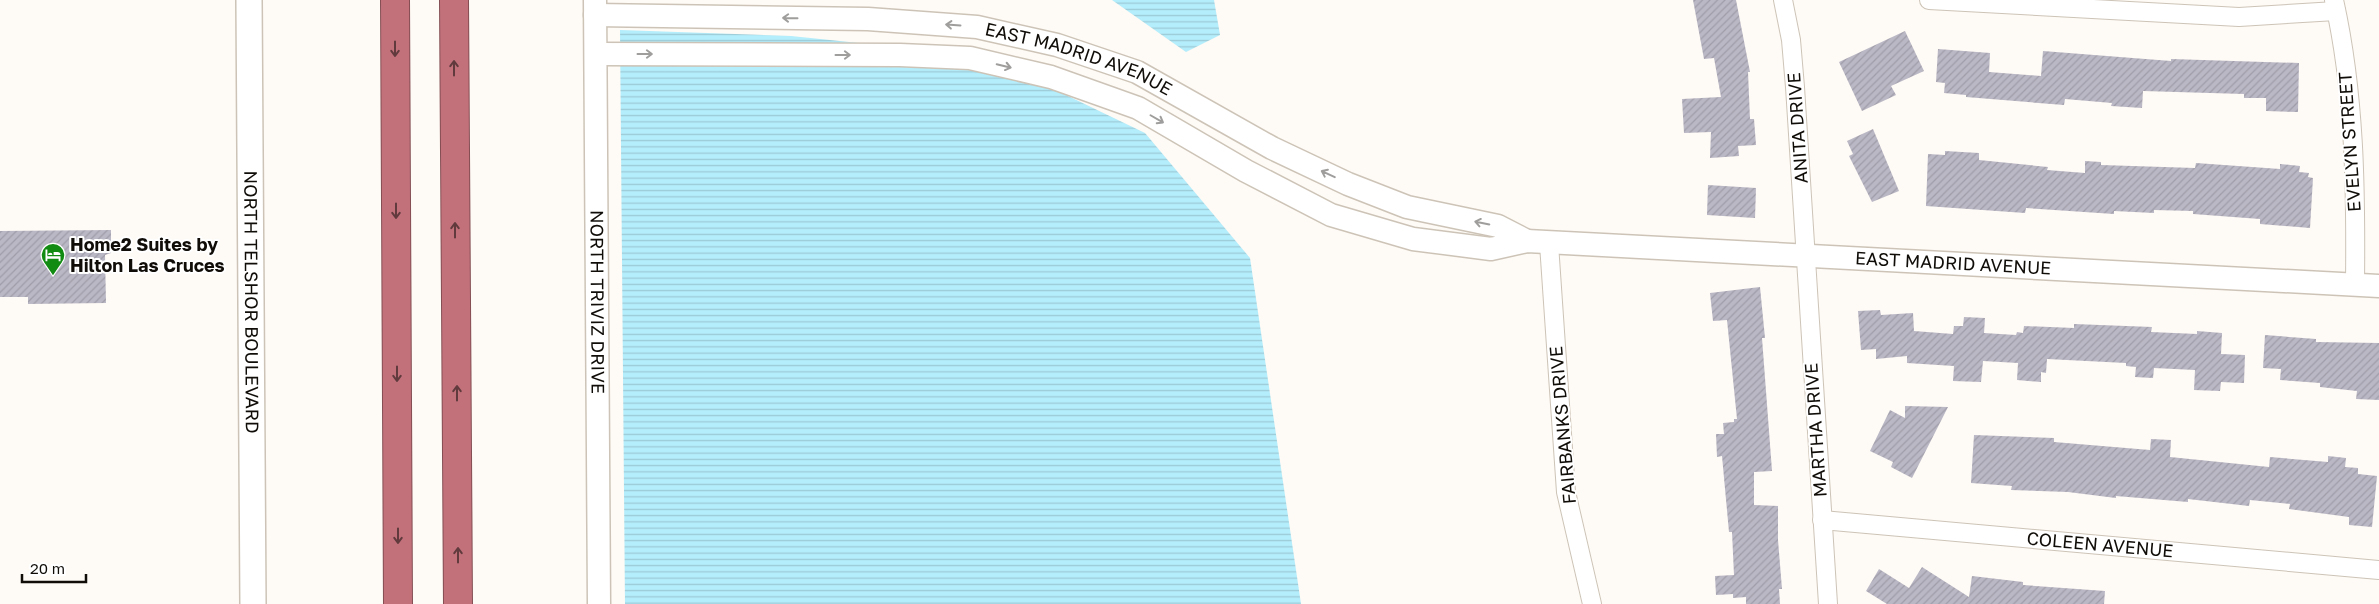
<svg xmlns="http://www.w3.org/2000/svg" width="2379" height="604" font-family="'Golos Text',sans-serif">
<style>
.water{fill:url(#water-rules)}
.building{fill:url(#building-hatch)}
.lines{fill:none;stroke-linecap:round;stroke-linejoin:round}
.minor-casing{stroke:#cdc4b7;stroke-width:20}
.tertiary-casing{stroke:#cdc4b7;stroke-width:25}
.secondary-casing{stroke:#cdc4b7;stroke-width:28}
.motorway-casing{stroke:#844e53;stroke-width:30}
.minor{stroke:#fff;stroke-width:18}
.tertiary{stroke:#fff;stroke-width:22}
.secondary{stroke:#fff;stroke-width:25}
.motorway{stroke:#c2717b;stroke-width:28}
.oneway{stroke:#9f9e9d}
.oneway2{stroke:#603a3c}
.labels{text-anchor:middle;stroke-width:4;stroke-linejoin:round;paint-order:stroke}
.street-label{font-size:18px;fill:#100d09;stroke:#fff}
.poi-label{font-size:18px;font-weight:bold;fill:#100d09;stroke:#fff;text-anchor:start}
</style>
<defs>
<pattern id="water-rules" width="6" height="5" patternUnits="userSpaceOnUse" patternTransform="scale(1.25)"><rect width="6" height="5" fill="#b4edfb"/><path d="M0 2.5h6" fill="none" stroke="#9acad6"/></pattern>
<pattern id="building-hatch" width="6" height="6" patternUnits="userSpaceOnUse" patternTransform="scale(1.25)"><rect width="6" height="6" fill="#bbb8c6"/><path d="M-1 1l2-2M0 6l6-6M5 7l2-2" fill="none" stroke="#a09da9"/></pattern>
</defs>
<rect width="100%" height="100%" fill="#fefaf5"/>
<!-- water -->
<g class="water">
<path d="M 1112,0 L 1214,0 L 1220,35 L 1186,52 Z"/>
<path d="M 620,30 L 791,36 L 985,56 L 1145,133 L 1250,258 L 1301,604 L 625,604 Z"/>
</g>
<!-- building -->
<g class="building">
<path d="M 1693,0 L 1736,0 L 1750,72 L 1748,72 L 1750,119 L 1754,119 L 1756,145 L 1738,146 L 1739,156 L 1710,158 L 1711,132 L 1684,133 L 1682,99 L 1721,97 L 1714,58 L 1704,59 Z"/>
<path d="M 1905,31 L 1924,71 L 1891,86 L 1896,95 L 1862,111 L 1839,62 Z"/>
<path d="M 1938,49 L 1990,53 L 1989,72 L 2041,76 L 2043,51 L 2171,61 L 2171,59 L 2299,63 L 2298,112 L 2266,111 L 2266,98 L 2244,98 L 2244,94 L 2143,91 L 2142,108 L 2111,106 L 2112,103 L 2065,99 L 2064,105 L 1966,97 L 1966,95 L 1944,93 L 1945,83 L 1936,82 Z"/>
<path d="M 1873,129 L 1899,191 L 1872,202 L 1849,156 L 1853,154 L 1847,141 Z"/>
<path d="M 1945,151 L 1979,153 L 1979,160 L 2048,167 L 2047,170 L 2085,173 L 2085,161 L 2101,162 L 2101,165 L 2195,168 L 2196,163 L 2280,169 L 2280,164 L 2300,166 L 2299,172 L 2309,173 L 2308,177 L 2313,178 L 2310,228 L 2260,224 L 2260,219 L 2193,214 L 2193,211 L 2154,210 L 2154,213 L 2114,211 L 2114,214 L 2026,208 L 2025,213 L 1926,206 L 1928,154 L 1945,155 Z"/>
<path d="M 1708,185 L 1756,188 L 1755,218 L 1707,215 Z"/>
<path d="M 111,230 L 111,253 L 105,255 L 106,303 L 28,304 L 28,297 L 0,297 L 0,231 Z"/>
<path d="M 1760,287 L 1765,338 L 1762,338 L 1772,471 L 1754,472 L 1754,505 L 1778,506 L 1778,540 L 1782,589 L 1779,589 L 1780,604 L 1746,604 L 1746,597 L 1733,598 L 1733,594 L 1716,595 L 1715,576 L 1734,575 L 1732,532 L 1729,532 L 1722,456 L 1717,457 L 1716,434 L 1724,434 L 1723,423 L 1734,422 L 1734,419 L 1737,419 L 1727,320 L 1713,321 L 1710,293 Z"/>
<path d="M 1880,310 L 1881,315 L 1913,313 L 1914,331 L 1953,334 L 1954,326 L 1963,326 L 1964,317 L 1985,318 L 1984,333 L 2016,335 L 2017,332 L 2023,333 L 2024,326 L 2074,328 L 2074,324 L 2152,327 L 2151,332 L 2197,334 L 2197,331 L 2222,333 L 2221,354 L 2245,355 L 2244,383 L 2221,382 L 2220,391 L 2194,390 L 2195,370 L 2154,368 L 2153,378 L 2135,377 L 2136,367 L 2126,366 L 2126,363 L 2047,359 L 2046,373 L 2041,372 L 2041,382 L 2017,380 L 2018,363 L 1983,361 L 1981,382 L 1953,381 L 1954,366 L 1907,363 L 1907,356 L 1876,359 L 1876,349 L 1861,350 L 1858,311 Z"/>
<path d="M 2265,335 L 2316,339 L 2316,342 L 2379,343 L 2379,400 L 2356,399 L 2357,391 L 2320,387 L 2320,383 L 2280,380 L 2281,369 L 2263,368 Z"/>
<path d="M 1905,406 L 1948,407 L 1912,478 L 1891,467 L 1893,462 L 1870,451 L 1890,410 L 1905,418 Z"/>
<path d="M 1974,435 L 2054,438 L 2054,442 L 2150,450 L 2151,439 L 2171,440 L 2170,457 L 2269,467 L 2270,457 L 2328,462 L 2328,456 L 2346,458 L 2345,467 L 2358,468 L 2358,474 L 2377,476 L 2372,527 L 2349,525 L 2349,517 L 2289,509 L 2290,504 L 2250,500 L 2249,506 L 2188,499 L 2188,502 L 2116,496 L 2116,498 L 2068,492 L 2011,490 L 2012,486 L 1971,483 Z"/>
<path d="M 1922,567 L 1969,597 L 1972,576 L 2023,582 L 2023,585 L 2105,591 L 2104,604 L 1887,604 L 1866,591 L 1879,569 L 1909,588 Z"/>
</g>
<g class="lines">
<!-- minor casing -->
<g class="minor-casing">
<g id="minor">
<path d="M 1783,0 L 1791,40 L 1795,87 L 1828,604"/>
<path d="M 1929,0 L 2239,17 L 2336,11"/>
<path d="M 2334,0 C 2355,94 2356,190 2355,285"/>
<path d="M 1549,244 L 1566,492 L 1592,604"/>
<path d="M 1822,520 L 2379,570"/>
</g>
</g>
<!-- tertiary casing -->
<g class="tertiary-casing">
<g id="tertiary">
<path id="s1" d="M 595,0 L 599,604"/>
<path id="s2" d="M 595,15 L 868,19 L 977,27 L 1057,45 L 1137,72 L 1272,148 L 1348,184 L 1407,207 L 1498,226 L 1527,241"/>
<path id="s3" d="M 596,54 L 900,55 L 970,58 L 1051,77 L 1138,108 L 1246,171 L 1331,215 L 1413,239 L 1491,249 L 1527,241 L 2379,286"/>
</g>
</g>
<!-- secondary casing -->
<g class="secondary-casing">
<g id="secondary">
<path id="s4" d="M 249,0 L 253,604"/>
</g>
</g>
<!-- motorway casing -->
<g class="motorway-casing">
<g id="motorway">
<path d="M 395,0 L 398,604"/>
<path d="M 454,0 L 458,604"/>
</g>
</g>
<!-- minor -->
<use href="#minor" class="minor"/>
<!-- tertiary -->
<use href="#tertiary" class="tertiary"/>
<!-- secondary -->
<use href="#secondary" class="secondary"/>
<!-- motorway -->
<use href="#motorway" class="motorway"/>
</g>
<!-- one-way arrows -->
<defs><path id="oneway-shaft" d="M-6 0H5M1.5-3L5.5 0L1.5 3" fill="none" stroke-width="1.6" stroke-linecap="round" stroke-linejoin="round" transform="scale(1.25)"/></defs>
<g class="oneway">
<use href="#oneway-shaft" transform="translate(790 18) rotate(-179)"/>
<use href="#oneway-shaft" transform="translate(953 25) rotate(-176)"/>
<use href="#oneway-shaft" transform="translate(645 54)"/>
<use href="#oneway-shaft" transform="translate(843 55)"/>
<use href="#oneway-shaft" transform="translate(1004 66) rotate(13)"/>
<use href="#oneway-shaft" transform="translate(1157 119) rotate(30)"/>
<use href="#oneway-shaft" transform="translate(1328 174) rotate(-155)"/>
<use href="#oneway-shaft" transform="translate(1482 223) rotate(-169)"/>
</g>
<g class="oneway2">
<use href="#oneway-shaft" transform="translate(395 49) rotate(90)"/>
<use href="#oneway-shaft" transform="translate(454 68) rotate(-90)"/>
<use href="#oneway-shaft" transform="translate(396 211) rotate(90)"/>
<use href="#oneway-shaft" transform="translate(455 230) rotate(-90)"/>
<use href="#oneway-shaft" transform="translate(397 374) rotate(90)"/>
<use href="#oneway-shaft" transform="translate(457 393) rotate(-90)"/>
<use href="#oneway-shaft" transform="translate(398 536) rotate(90)"/>
<use href="#oneway-shaft" transform="translate(458 555) rotate(-90)"/>
</g>
<!-- icons -->
<defs>
<g id="hotel-pin" transform="scale(1.25)"><path d="M0 17L-7.5 6A9.5 9.5 0 1 1 7.5 6Z" fill="#128b13" stroke="#fff"/><path d="M-6-4.5h1.5V1H6V5H4.5V3h-9V5H-6ZM-4 0a1.8 1.8 0 1 1 3.6 0ZM.5 0V-2.5h3Q6-2.5 6 0Z" fill="#fff"/></g>
</defs>
<g fill-rule="evenodd">
<use href="#hotel-pin" x="53" y="255"/>
</g>
<g class="labels">
<!-- street labels -->
<g class="street-label">
<text dy="6" stroke="none"><textPath href="#s2" startOffset="489">EAST MADRID AVENUE</textPath></text>
<text transform="translate(1798 128) rotate(-94)" y="6">ANITA DRIVE</text>
<text transform="translate(2350 142) rotate(-94)" y="6">EVELYN STREET</text>
<text dy="6" stroke="none"><textPath href="#s3" startOffset="1398">EAST MADRID AVENUE</textPath></text>
<text dy="6" stroke="none"><textPath href="#s4" startOffset="302">NORTH TELSHOR BOULEVARD</textPath></text>
<text dy="6" stroke="none"><textPath href="#s1" startOffset="302">NORTH TRIVIZ DRIVE</textPath></text>
<text transform="translate(1563 425) rotate(-95)" y="6">FAIRBANKS DRIVE</text>
<text transform="translate(1816 430) rotate(-94)" y="6">MARTHA DRIVE</text>
<text transform="translate(2100 545) rotate(5)" y="6">COLEEN AVENUE</text>
</g>
<!-- poi labels -->
<g class="poi-label">
<text x="70" y="251">Home2 Suites by<tspan x="70" dy="21">Hilton Las Cruces</tspan></text>
</g>
</g>
<!-- scale -->
<path d="M22 574v8h64v-8" fill="none" stroke="#100d09" stroke-width="2.5"/>
<text x="30" y="574" font-size="15" fill="#100d09" stroke="#ffffff" stroke-width="4" paint-order="stroke">20 m</text>
</svg>
